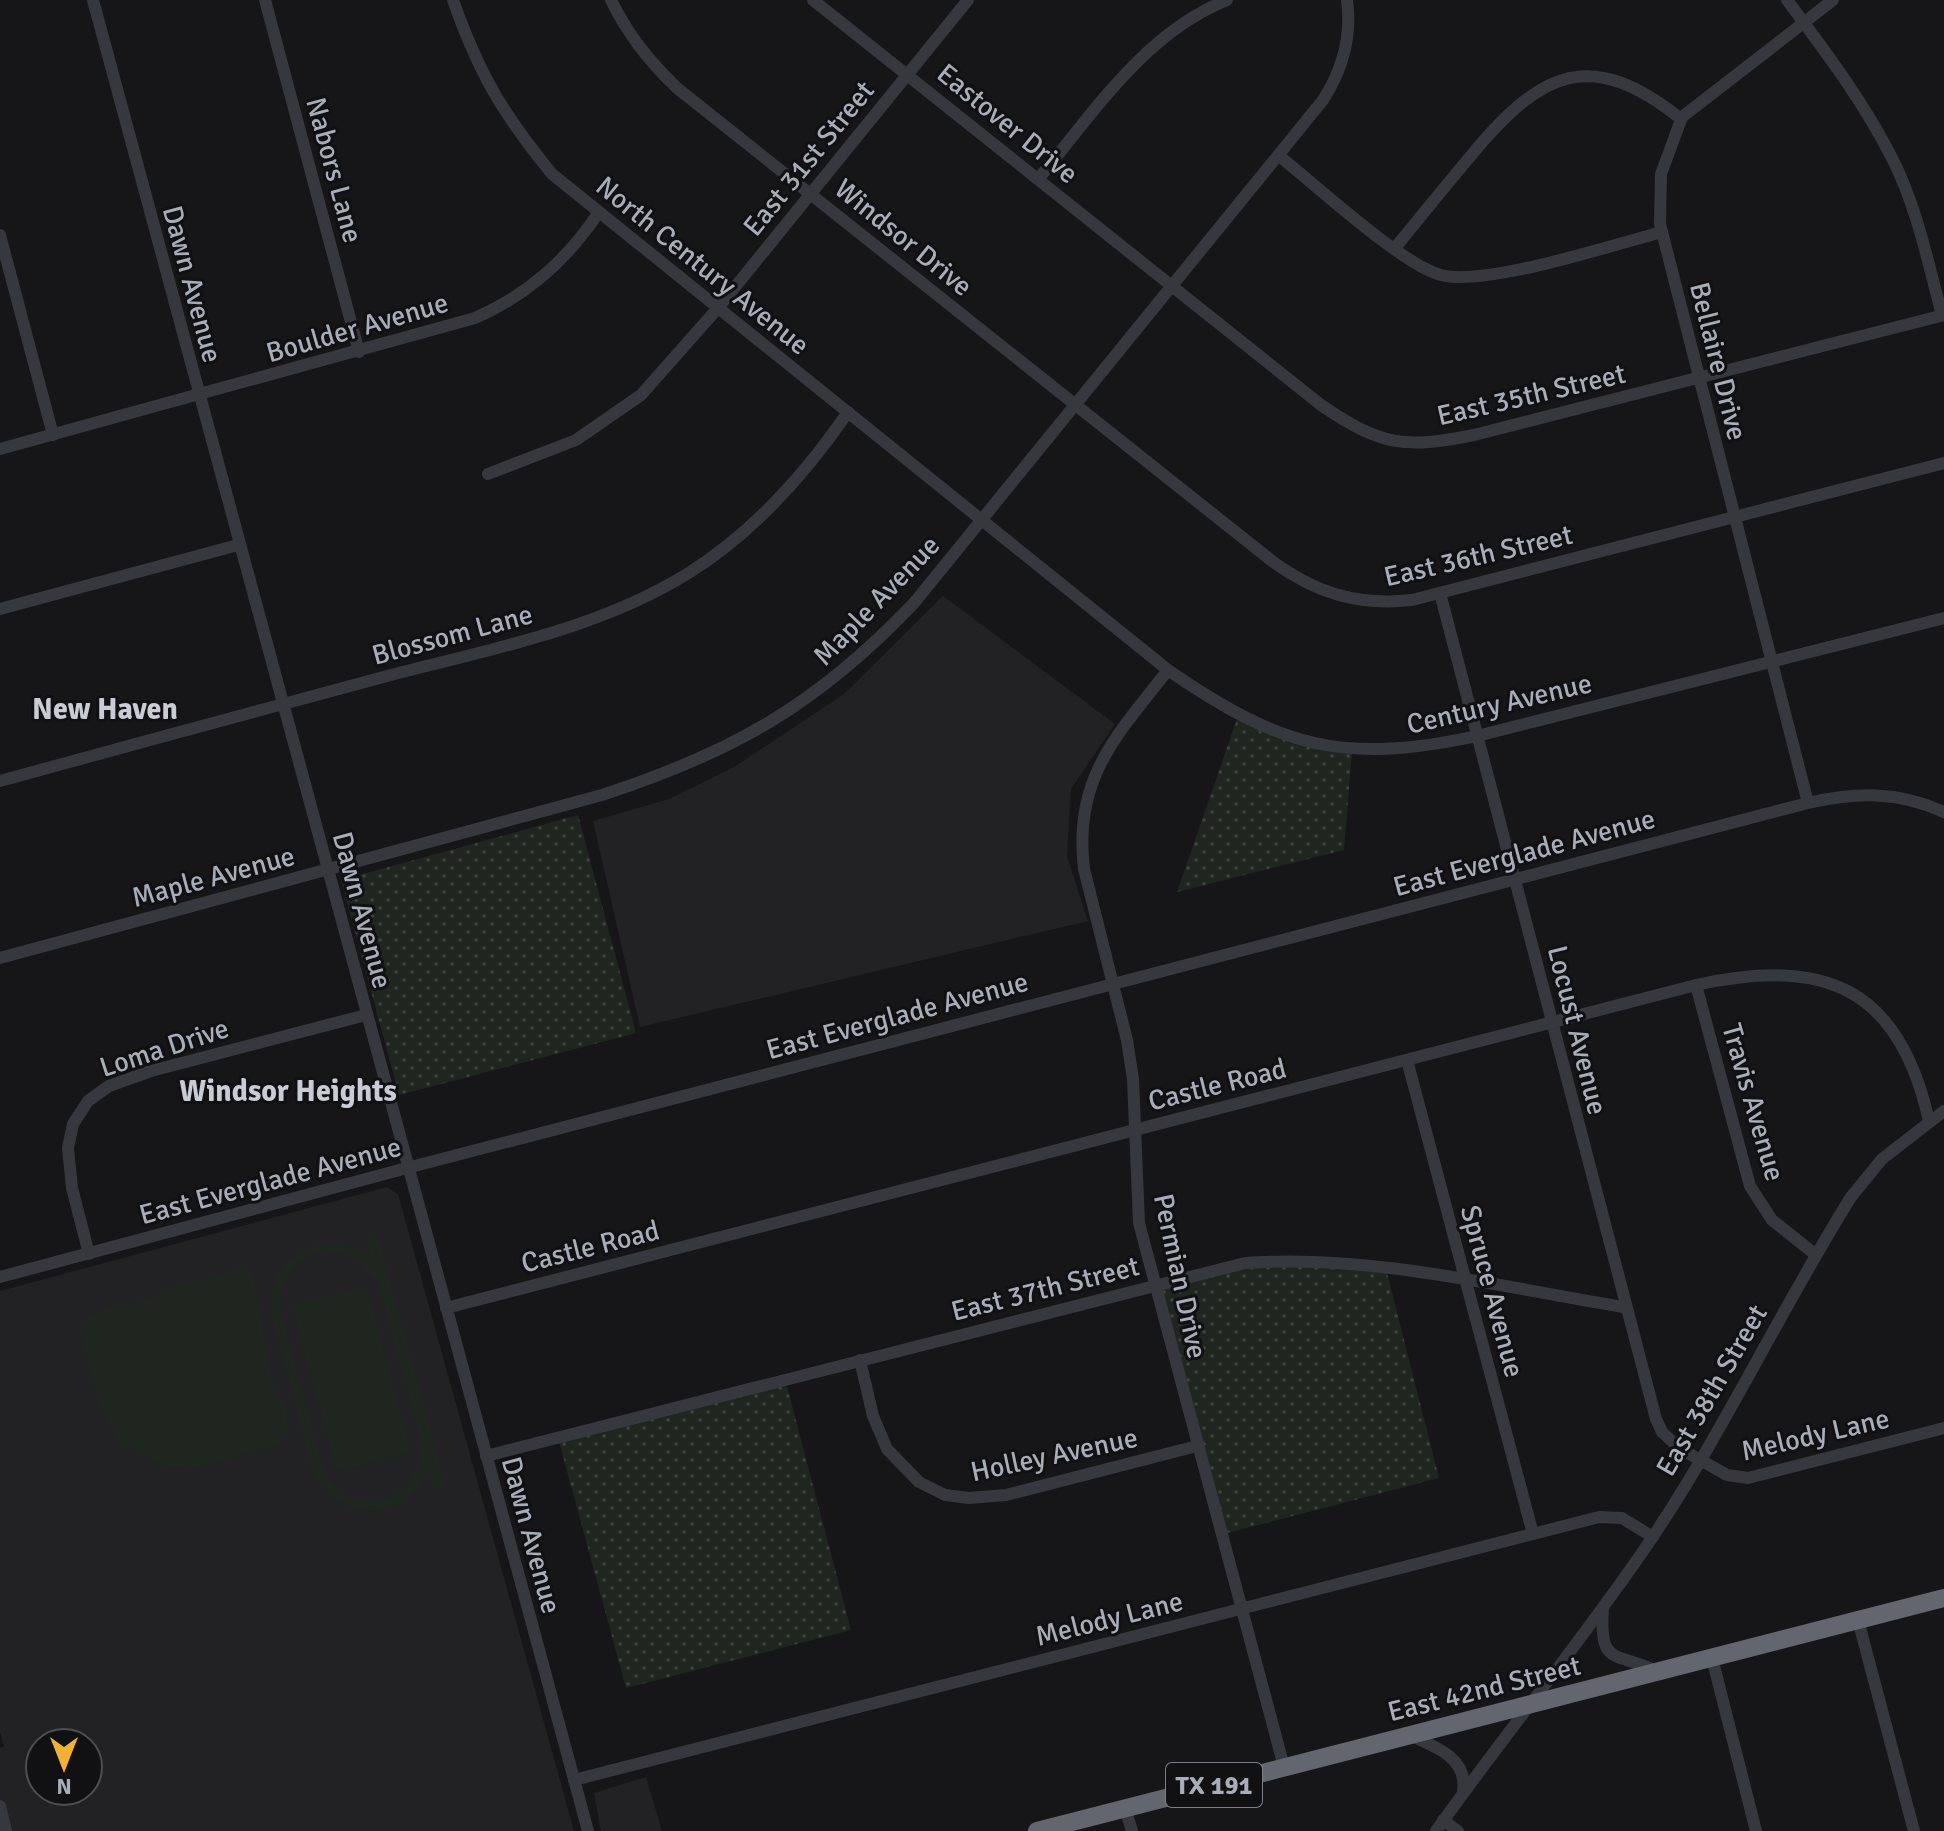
<svg xmlns="http://www.w3.org/2000/svg" width="1944" height="1831" font-family="Signika,sans-serif">
<style>
.built{fill:#222225;fill-rule:evenodd}
.grass{fill:url(#grass-dots)}
.pitch{fill:#1e261f;fill-rule:evenodd}
.lines{fill:none;stroke-linecap:round;stroke-linejoin:round}
.minor{stroke:#37383d;stroke-width:12}
.highway{stroke:#63666e;stroke-width:18}
.labels{text-anchor:middle;stroke-width:6;stroke-linejoin:round;paint-order:stroke}
.shield{fill:#111113;stroke:#7b7e86;stroke-width:2}
.shield-label{font-size:26px;font-weight:bold;fill:#a8adb8}
.street-label{font-size:28px;fill:#a8adb8;stroke:#111113}
.neighbourhood-label{font-size:30px;font-weight:bold;fill:#c9ccd4;stroke:#111113}
</style>
<defs>
<pattern id="grass-dots" width="8" height="8" patternUnits="userSpaceOnUse" patternTransform="scale(2)"><rect width="8" height="8" fill="#1e261f"/><path d="M2 2h.1M6 6h.1" fill="none" stroke="#3c433d" stroke-width="1.8" stroke-linecap="round"/></pattern>
</defs>
<rect width="100%" height="100%" fill="#161618"/>
<!-- built -->
<g class="built">
<path d="M 943,596 L 1115,724 L 1071,789 L 1067,856 L 1088,921 L 640,1027 L 593,821 L 669,799 L 734,767 L 844,694 Z"/>
<path d="M 387,1187 L 398,1194 L 574,1831 L 0,1831 L 0,1748 L 4,1746 L 0,1732 L 0,1291 ZM 40,1743 L 88,1743 L 88,1791 L 40,1791 Z"/>
<path d="M 646,1777 L 662,1831 L 601,1831 L 594,1793 Z"/>
</g>
<!-- grass -->
<g class="grass">
<path d="M 1238,716 L 1352,750 L 1344,850 L 1177,892 Z"/>
<path d="M 578,815 L 636,1033 L 399,1095 L 341,880 Z"/>
<path d="M 1244,1263 L 1386,1269 L 1439,1478 L 1220,1535 L 1155,1284 Z"/>
<path d="M 785,1379 L 851,1630 L 626,1688 L 558,1438 Z"/>
</g>
<!-- pitch -->
<g class="pitch">
<path d="M 378,1235 L 446,1486 L 434,1489 L 429,1471 C 418,1492 403,1508 378,1511 C 356,1513 332,1503 320,1484 C 309,1467 306,1444 301,1425 C 292,1390 282,1354 272,1318 C 261,1258 322,1224 370,1256 L 366,1238 ZM 326,1252 L 357,1259 L 378,1282 L 420,1437 C 430,1489 363,1527 330,1480 C 319,1464 316,1441 311,1422 C 301,1387 292,1351 282,1316 C 276,1283 294,1258 326,1252 Z"/>
<path d="M 241,1267 L 252,1272 L 276,1399 L 285,1399 L 289,1434 L 281,1436 L 281,1444 L 202,1467 L 162,1466 L 117,1440 L 99,1405 L 79,1327 L 87,1324 L 85,1316 L 116,1303 L 120,1309 L 180,1285 Z"/>
<path d="M 366,1285 L 411,1452 L 337,1472 L 292,1305 Z"/>
</g>
<g class="lines">
<!-- minor -->
<g class="minor">
<path d="M 93,0 L 588,1831"/>
<path d="M 265,0 L 359,352"/>
<path d="M 453,0 C 479,74 503,114 552,174 L 1168,670 C 1280,747 1342,765 1477,736 L 1944,618"/>
<path d="M 611,0 C 628,35 649,61 677,88 L 1272,561 C 1316,593 1357,606 1412,600 L 1944,463"/>
<path d="M 813,0 L 1321,405 C 1381,446 1404,449 1474,435 L 1944,315"/>
<path d="M 1787,0 C 1825,51 1863,101 1892,158 C 1917,207 1928,263 1942,315"/>
<path d="M 1279,156 C 1315,184 1402,265 1441,275 C 1485,287 1612,245 1662,232"/>
<path d="M 1039,178 C 1094,112 1145,33 1227,0"/>
<path d="M 0,235 L 53,435"/>
<path d="M 1395,248 C 1421,216 1447,184 1474,152 C 1542,71 1591,47 1681,119"/>
<path d="M 0,449 L 475,318 C 528,295 567,260 599,212"/>
<path d="M 488,474 L 576,440 L 641,395 L 718,308 L 968,0"/>
<path d="M 1440,593 L 1656,1419 L 1662,1432 L 1679,1448 L 1727,1475 L 1748,1478 L 1944,1428"/>
<path d="M 0,609 L 238,545"/>
<path d="M 1168,670 C 1116,736 1073,779 1084,869 L 1127,1040 L 1133,1079 L 1139,1223 L 1284,1767"/>
<path d="M 0,781 C 130,745 261,710 391,675 C 491,649 598,629 687,574 C 753,533 804,476 848,412"/>
<path d="M 1808,803 L 1660,224 L 1661,174 L 1682,117 L 1833,0"/>
<path d="M 0,958 L 602,795 C 734,752 818,704 914,603 L 1323,100 C 1343,69 1352,37 1347,0"/>
<path d="M 1696,985 L 1750,1186 L 1772,1220 L 1816,1255"/>
<path d="M 1407,1060 L 1533,1534"/>
<path d="M 89,1254 L 72,1188 L 68,1148 L 73,1124 L 88,1101 L 109,1086 L 151,1071 L 366,1015"/>
<path d="M 0,1277 L 407,1168 L 1808,803 C 1856,792 1898,791 1944,812"/>
<path d="M 446,1308 L 1696,985 C 1824,957 1899,986 1929,1121"/>
<path d="M 860,1360 L 873,1416 L 887,1449 L 919,1482 L 945,1495 L 969,1498 L 1006,1495 L 1197,1446"/>
<path d="M 486,1456 L 1245,1263 C 1371,1254 1500,1287 1624,1307"/>
<path d="M 1603,1608 C 1599,1667 1614,1651 1659,1672"/>
<path d="M 1858,1620 L 1914,1831"/>
<path d="M 1712,1658 L 1756,1831"/>
<path d="M 1411,1736 C 1437,1747 1468,1759 1463,1791"/>
<path d="M 574,1780 L 1599,1517 L 1622,1518 L 1653,1537"/>
<path d="M 0,1806 L 6,1831"/>
<path d="M 1125,1808 L 1132,1831"/>
<path d="M 1443,1820 L 1458,1831"/>
<path d="M 1436,1831 C 1506,1732 1584,1639 1652,1538 C 1725,1429 1781,1309 1851,1197 L 1882,1159 L 1944,1111"/>
</g>
<!-- highway -->
<path class="highway" d="M 1037,1831 L 1944,1598"/>
</g>
<g class="labels">
<!-- shield labels -->
<rect class="shield" x="1166" y="1763" width="96" height="44" rx="6"/>
<g class="shield-label">
<text x="1214" y="1794">TX 191</text>
</g>
<!-- street labels -->
<g class="street-label">
<text transform="translate(1008 123) rotate(39)" y="10">Eastover Drive</text>
<text transform="translate(808 158) rotate(-51)" y="10">East 31st Street</text>
<text transform="translate(335 170) rotate(75)" y="10">Nabors Lane</text>
<text transform="translate(904 237) rotate(39)" y="10">Windsor Drive</text>
<text transform="translate(703 265) rotate(39)" y="10">North Century Avenue</text>
<text transform="translate(193 284) rotate(75)" y="10">Dawn Avenue</text>
<text transform="translate(357 327) rotate(-16)" y="10">Boulder Avenue</text>
<text transform="translate(1719 361) rotate(76)" y="10">Bellaire Drive</text>
<text transform="translate(1531 394) rotate(-13)" y="10">East 35th Street</text>
<text transform="translate(1478 555) rotate(-13)" y="10">East 36th Street</text>
<text transform="translate(876 600) rotate(-46)" y="10">Maple Avenue</text>
<text transform="translate(452 634) rotate(-15)" y="10">Blossom Lane</text>
<text transform="translate(1499 703) rotate(-13)" y="10">Century Avenue</text>
<text transform="translate(1524 852) rotate(-15)" y="10">East Everglade Avenue</text>
<text transform="translate(213 876) rotate(-15)" y="10">Maple Avenue</text>
<text transform="translate(363 910) rotate(75)" y="10">Dawn Avenue</text>
<text transform="translate(897 1015) rotate(-15)" y="10">East Everglade Avenue</text>
<text transform="translate(1578 1030) rotate(76)" y="10">Locust Avenue</text>
<text transform="translate(164 1047) rotate(-18)" y="10">Loma Drive</text>
<text transform="translate(1217 1084) rotate(-14)" y="10">Castle Road</text>
<text transform="translate(1754 1102) rotate(74)" y="10">Travis Avenue</text>
<text transform="translate(270 1180) rotate(-15)" y="10">East Everglade Avenue</text>
<text transform="translate(590 1246) rotate(-14)" y="10">Castle Road</text>
<text transform="translate(1181 1276) rotate(78)" y="10">Permian Drive</text>
<text transform="translate(1045 1288) rotate(-14)" y="10">East 37th Street</text>
<text transform="translate(1493 1291) rotate(75)" y="10">Spruce Avenue</text>
<text transform="translate(1711 1390) rotate(-60)" y="10">East 38th Street</text>
<text transform="translate(1815 1434) rotate(-13)" y="10">Melody Lane</text>
<text transform="translate(1054 1454) rotate(-12)" y="10">Holley Avenue</text>
<text transform="translate(532 1535) rotate(75)" y="10">Dawn Avenue</text>
<text transform="translate(1109 1618) rotate(-14)" y="10">Melody Lane</text>
<text transform="translate(1484 1688) rotate(-14)" y="10">East 42nd Street</text>
</g>
<!-- neighbourhood labels -->
<g class="neighbourhood-label">
<text x="105" y="719">New Haven</text>
<text x="288" y="1101">Windsor Heights</text>
</g>
</g>
<!-- north arrow -->
<g transform="translate(64 1767) rotate(180)"><circle r="38" fill="#111113" stroke="#4d4f55" stroke-width="2"/>
<path d="M0-6L14 30L0 20L-14 30Z" fill="#f2b134"/>
<text y="-12" font-size="22" font-weight="bold" text-anchor="middle" fill="#a8adb8">N</text>
</g>
</svg>
